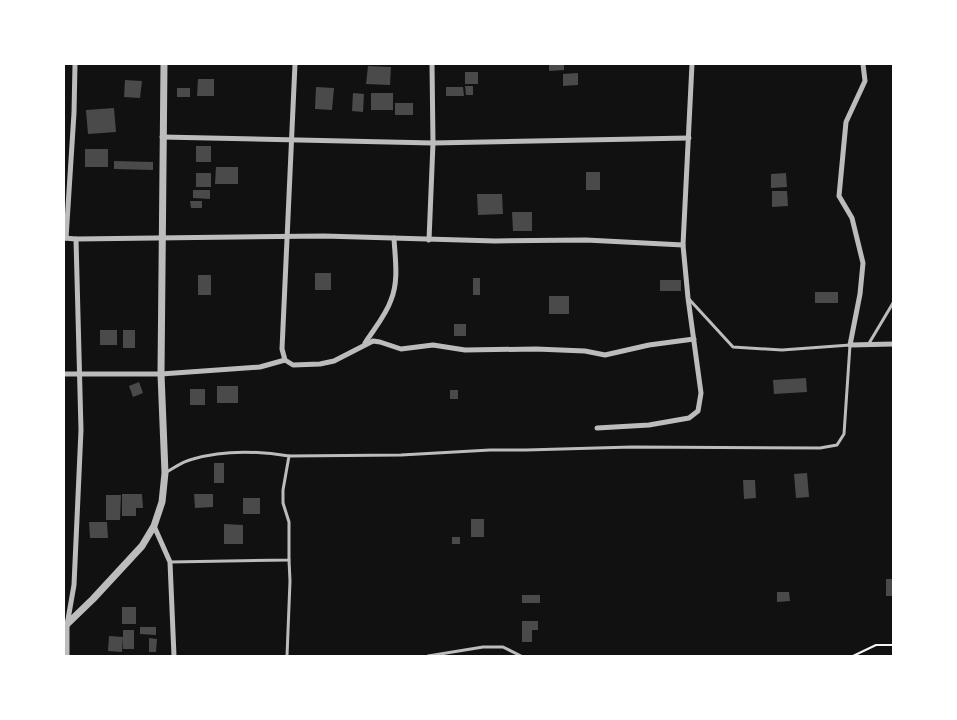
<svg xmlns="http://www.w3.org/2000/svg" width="957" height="720" font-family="'Varela Round',sans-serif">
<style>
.building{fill:#4a4a4a}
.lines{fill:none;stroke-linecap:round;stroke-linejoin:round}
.path{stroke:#f5f5f5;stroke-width:2}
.service{stroke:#bcbcbc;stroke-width:3}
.minor{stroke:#bcbcbc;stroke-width:5}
.tertiary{stroke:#bcbcbc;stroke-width:7}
</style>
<rect width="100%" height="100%" fill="#111"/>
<!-- building -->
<g class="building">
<path d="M 549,64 L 564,64 L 564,70 L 549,71 Z"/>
<path d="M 368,66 L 391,67 L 390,85 L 366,84 Z"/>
<rect x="465" y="72" width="13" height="12"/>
<path d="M 578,73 L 578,85 L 563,86 L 563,74 Z"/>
<path d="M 198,79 L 214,79 L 214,96 L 197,96 Z"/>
<path d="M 125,80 L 142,81 L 140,98 L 124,97 Z"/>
<path d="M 465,86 L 473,86 L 473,95 L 466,95 Z"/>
<path d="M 316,87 L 334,88 L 332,110 L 315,109 Z"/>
<path d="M 446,87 L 463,87 L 464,96 L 446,96 Z"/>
<rect x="177" y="88" width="13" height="9"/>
<path d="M 353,93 L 364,94 L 363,112 L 352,111 Z"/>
<rect x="371" y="93" width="22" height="17"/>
<rect x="395" y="103" width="18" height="12"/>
<path d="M 114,108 L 116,132 L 88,134 L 86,110 Z"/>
<rect x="196" y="146" width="15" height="16"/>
<rect x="85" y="149" width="23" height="18"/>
<path d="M 114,161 L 153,162 L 153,170 L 114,169 Z"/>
<path d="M 216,167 L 238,167 L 238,184 L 215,184 Z"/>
<rect x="586" y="172" width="14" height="18"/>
<rect x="196" y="173" width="15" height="14"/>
<path d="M 786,173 L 787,187 L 771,188 L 771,174 Z"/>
<path d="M 193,190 L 210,190 L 210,199 L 193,198 Z"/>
<path d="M 772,191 L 787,191 L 788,206 L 772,207 Z"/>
<path d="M 477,194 L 502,194 L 503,214 L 478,215 Z"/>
<path d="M 190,201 L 202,201 L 202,208 L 191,208 Z"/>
<path d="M 512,212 L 532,212 L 532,231 L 513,231 Z"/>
<rect x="315" y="273" width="16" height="17"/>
<rect x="198" y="275" width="13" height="20"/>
<rect x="473" y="278" width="7" height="17"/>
<rect x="660" y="280" width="21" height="11"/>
<rect x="815" y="292" width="23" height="11"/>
<rect x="549" y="296" width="20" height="18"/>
<rect x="454" y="324" width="12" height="12"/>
<rect x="100" y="330" width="17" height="15"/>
<rect x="123" y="330" width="12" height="18"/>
<path d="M 806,378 L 807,392 L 774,394 L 773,380 Z"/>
<path d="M 139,382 L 143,393 L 133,397 L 129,386 Z"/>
<rect x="217" y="386" width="21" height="17"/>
<rect x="190" y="389" width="15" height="16"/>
<rect x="450" y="390" width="8" height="9"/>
<rect x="214" y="463" width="10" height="20"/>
<path d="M 807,473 L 809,497 L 796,498 L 794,474 Z"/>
<path d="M 743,480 L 755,480 L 756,498 L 744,499 Z"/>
<path d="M 122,494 L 142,494 L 143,508 L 136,508 L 136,516 L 122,516 Z"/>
<path d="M 194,494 L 213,494 L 213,507 L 195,508 Z"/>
<path d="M 106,495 L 121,495 L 120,520 L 106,520 Z"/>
<rect x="243" y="498" width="17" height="16"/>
<rect x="471" y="519" width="13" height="18"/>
<path d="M 89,522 L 107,522 L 108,538 L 90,538 Z"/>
<path d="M 224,524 L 243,525 L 243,544 L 224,544 Z"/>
<rect x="452" y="537" width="8" height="7"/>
<rect x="886" y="579" width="7" height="17"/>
<path d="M 777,592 L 789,592 L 790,601 L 777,602 Z"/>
<rect x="522" y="595" width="18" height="8"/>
<rect x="122" y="607" width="14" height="17"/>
<path d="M 522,621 L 538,621 L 538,630 L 532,630 L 532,642 L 522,642 Z"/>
<path d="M 140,627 L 156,627 L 156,635 L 140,634 Z"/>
<rect x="123" y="630" width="11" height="19"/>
<path d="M 109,636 L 123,637 L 122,652 L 108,651 Z"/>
<path d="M 149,638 L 157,639 L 156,652 L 149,652 Z"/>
</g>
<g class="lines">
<!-- path -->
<path class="path" d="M 853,656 L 876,645 L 893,645"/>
<!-- service -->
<g class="service">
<path d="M 868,345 L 893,303"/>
<path d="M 289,456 L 401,455 L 490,450 L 526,450 L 632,447 L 820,448 L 837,445 L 844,434 L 850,345 L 782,350 L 733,347 L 688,298"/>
<path d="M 165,473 C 174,468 183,461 193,459 C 223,450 258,451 289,456 L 283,490 L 283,503 L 289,522 L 289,560 L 170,562"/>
<path d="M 287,656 L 290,581 L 289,560"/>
<path d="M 428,656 L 483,647 L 503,647 L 521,656"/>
</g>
<!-- minor -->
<g class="minor">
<path d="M 295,64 L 282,349 L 285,360 L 293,365 L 320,364 L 334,361 L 373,341 L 380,342 L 401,349 L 433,345 L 465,350 L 536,349 L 585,351 L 605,355 L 649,345 L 694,339"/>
<path d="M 863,64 L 865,81 L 846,122 L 839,196 L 852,218 L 863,263 L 860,294 L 850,345 L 893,344"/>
<path d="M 162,137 L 433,143 L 689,138"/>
<path d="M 64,238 L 76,239 L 324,236 L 495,241 L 586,240 L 683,245"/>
<path d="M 66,238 L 74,113 L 75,64"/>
<path d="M 429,240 L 433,143 L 432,64"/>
<path d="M 365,343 C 374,329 386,315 391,300 C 399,281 395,258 394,238"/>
<path d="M 64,374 L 161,374 L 260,367 L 285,360"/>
<path d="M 597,428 L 649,425 L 689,418 L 698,411 L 701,393 L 688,298 L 683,245 L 692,64"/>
<path d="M 154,526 L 170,562 L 174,656"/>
<path d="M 67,656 L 67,625 L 74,585 L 81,430 L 76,239"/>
</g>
<!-- tertiary -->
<path class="tertiary" d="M 64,627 L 93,599 L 142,546 L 154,526 L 162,502 L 165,473 L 161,374 L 164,64"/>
</g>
<!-- border -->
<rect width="957" height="720" fill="none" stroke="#ffffff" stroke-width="130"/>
</svg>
